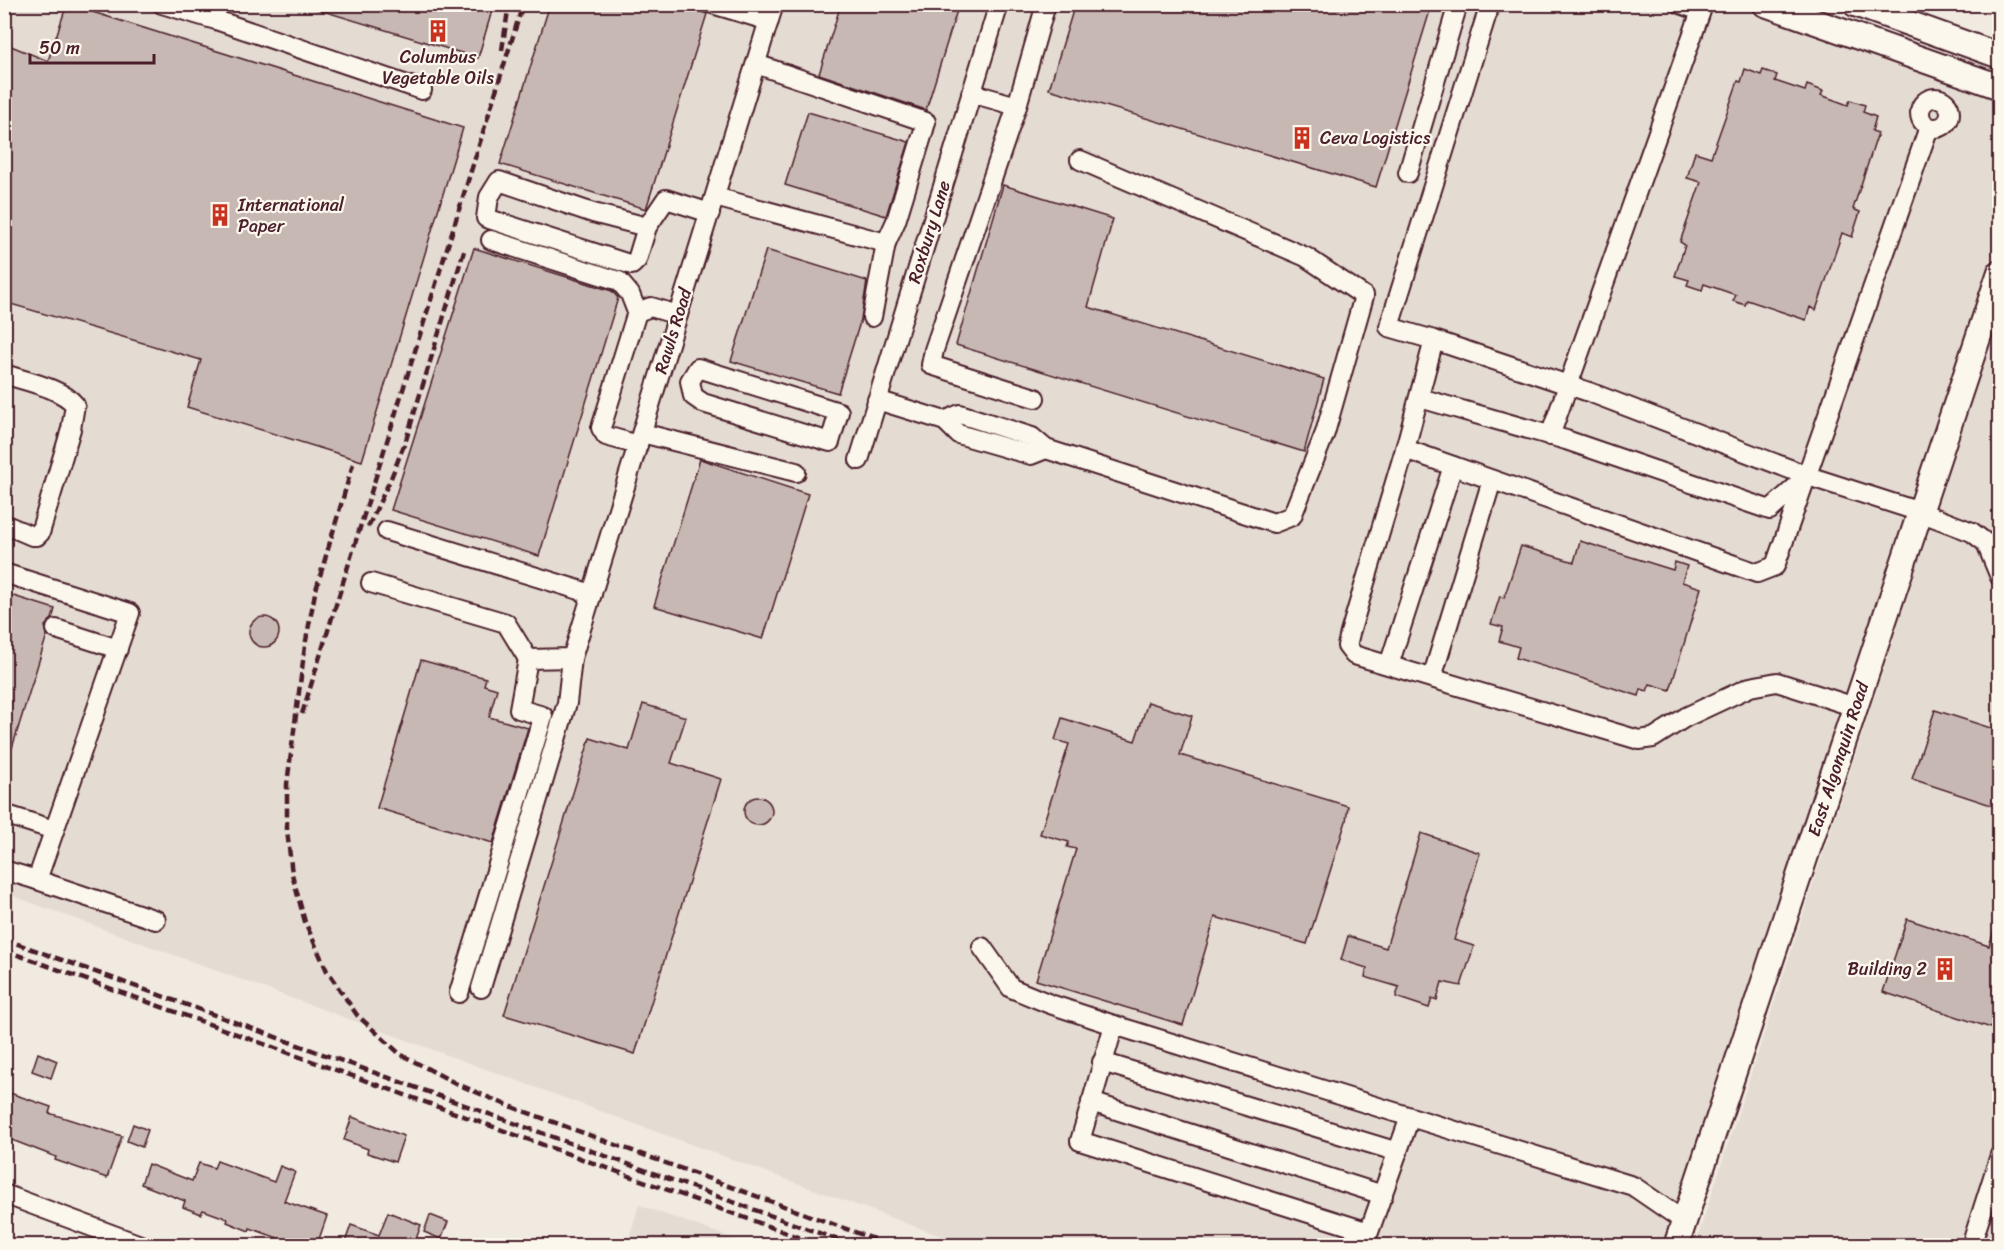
<svg xmlns="http://www.w3.org/2000/svg" width="2004" height="1250" font-family="Sriracha,sans-serif">
<style>
.built{fill:#e4dbd2}
.water{fill:#b8a4a2;stroke:#8c6f72;stroke-width:1.5}
.building{fill:#c8b8b3;stroke:#4a1f2b;stroke-width:1.5}
.lines{fill:none;stroke-linecap:round;stroke-linejoin:round}
.minor-casing{stroke:#4a1f2b;stroke-width:22}
.major-casing{stroke:#4a1f2b;stroke-width:28}
.minor{stroke:#fbf7ec;stroke-width:18}
.major{stroke:#fbf7ec;stroke-width:24}
.rail{stroke:#4a1f2b;stroke-width:4.5;stroke-dasharray:9 4.5;stroke-linecap:butt}
.labels{text-anchor:middle;stroke-width:4.5;stroke-linejoin:round;paint-order:stroke}
.poi-label{font-size:18px;fill:#4a1f2b;stroke:#fbf7ec;text-anchor:start}
.street-label{font-size:18px;fill:#4a1f2b;stroke:#fbf7ec}
</style>
<rect width="100%" height="100%" fill="#f0eae0"/>
<filter id="ink" filterUnits="userSpaceOnUse"><feTurbulence type="fractalNoise" baseFrequency=".0167" numOctaves="2"/><feDisplacementMap in="SourceGraphic" scale="12" xChannelSelector="R" yChannelSelector="G"/><feConvolveMatrix kernelMatrix="1 2 1 2 8 2 1 2 1" color-interpolation-filters="sRGB"/></filter>
<g filter="url(#ink)">
<!-- built -->
<g class="built">
<path d="M 1744,4 L 1999,95 L 1999,234 L 1800,830 L 1666,1245 L 966,1245 L 5,893 L 4,5 Z"/>
<path d="M 1999,316 L 1999,1245 L 1695,1245 Z"/>
<path d="M 639,1205 L 751,1245 L 627,1245 Z"/>
</g>
<!-- water -->
<path class="water" d="M 1493,1238 L 1516,1242 L 1521,1245 L 1484,1245 Z"/>
<!-- building -->
<g class="building">
<path d="M 67,4 L 463,128 L 362,461 L 187,407 L 201,360 L 4,302 L 4,66 L 11,46 L 48,61 Z"/>
<path d="M 313,4 L 494,4 L 478,58 L 313,8 Z"/>
<path d="M 550,4 L 679,4 L 707,14 L 646,209 L 500,164 Z"/>
<path d="M 841,4 L 959,4 L 926,110 L 819,74 Z"/>
<path d="M 1075,4 L 1432,4 L 1376,187 L 1049,89 Z"/>
<path d="M 1745,69 L 1761,75 L 1763,70 L 1777,75 L 1775,81 L 1805,91 L 1807,85 L 1823,91 L 1821,95 L 1848,105 L 1850,100 L 1865,105 L 1863,112 L 1876,117 L 1872,131 L 1878,133 L 1853,209 L 1860,212 L 1852,237 L 1842,233 L 1816,310 L 1810,307 L 1806,320 L 1747,300 L 1745,305 L 1733,301 L 1736,295 L 1704,284 L 1702,290 L 1687,285 L 1689,280 L 1675,276 L 1685,245 L 1680,242 L 1701,182 L 1687,178 L 1695,152 L 1711,157 L 1738,81 L 1741,82 Z"/>
<path d="M 808,112 L 909,142 L 886,216 L 785,185 Z"/>
<path d="M 1003,185 L 1113,219 L 1088,307 L 1324,379 L 1304,452 L 956,345 Z"/>
<path d="M 474,248 L 612,291 L 618,298 L 539,556 L 391,510 Z"/>
<path d="M 766,250 L 867,281 L 861,319 L 838,393 L 731,361 Z"/>
<path d="M 700,459 L 808,494 L 763,639 L 654,606 Z"/>
<path d="M 1580,541 L 1673,570 L 1675,562 L 1687,566 L 1682,582 L 1701,588 L 1670,690 L 1650,684 L 1647,691 L 1641,689 L 1639,696 L 1516,658 L 1519,647 L 1499,641 L 1503,627 L 1491,624 L 1500,596 L 1504,598 L 1521,546 L 1574,562 Z"/>
<path d="M 4,593 L 55,609 L 52,619 L 45,626 L 47,635 L 8,761 L 4,760 Z"/>
<circle cx="264" cy="632" r="15"/>
<path d="M 421,660 L 486,678 L 484,685 L 497,689 L 489,717 L 528,728 L 493,843 L 377,808 Z"/>
<path d="M 1148,702 L 1192,716 L 1180,755 L 1348,806 L 1346,821 L 1307,944 L 1215,917 L 1183,1025 L 1036,980 L 1076,849 L 1067,847 L 1069,842 L 1040,834 L 1069,744 L 1055,740 L 1062,718 L 1135,741 Z"/>
<path d="M 643,704 L 686,717 L 671,763 L 721,779 L 635,1054 L 504,1015 L 590,738 L 629,750 Z"/>
<path d="M 1935,710 L 2000,731 L 2000,808 L 1912,779 Z"/>
<circle cx="758" cy="811" r="14"/>
<path d="M 1421,833 L 1480,853 L 1454,940 L 1474,946 L 1461,986 L 1442,982 L 1437,1000 L 1432,998 L 1429,1008 L 1396,997 L 1399,987 L 1365,977 L 1367,968 L 1341,960 L 1348,936 L 1386,948 Z"/>
<path d="M 1907,919 L 1989,946 L 1997,921 L 2000,922 L 2000,1031 L 1883,992 Z"/>
<path d="M 38,1053 L 57,1061 L 51,1078 L 32,1071 Z"/>
<path d="M 4,1091 L 51,1107 L 49,1113 L 122,1136 L 107,1178 L 55,1160 L 56,1157 L 4,1137 Z"/>
<path d="M 352,1117 L 404,1136 L 395,1162 L 367,1153 L 368,1149 L 344,1140 Z"/>
<path d="M 133,1124 L 148,1130 L 142,1147 L 127,1141 Z"/>
<path d="M 217,1161 L 274,1182 L 280,1166 L 295,1172 L 284,1201 L 327,1216 L 317,1245 L 297,1245 L 250,1228 L 249,1231 L 227,1222 L 228,1219 L 203,1210 L 201,1214 L 183,1207 L 185,1201 L 141,1184 L 148,1164 L 192,1181 L 199,1163 L 214,1168 Z"/>
<path d="M 388,1212 L 421,1225 L 414,1245 L 344,1245 L 351,1225 L 379,1235 Z"/>
<path d="M 430,1215 L 448,1222 L 441,1239 L 424,1232 Z"/>
</g>
<g class="lines">
<!-- minor casing -->
<g class="minor-casing">
<g id="minor">
<path d="M 162,4 L 216,20 L 422,90"/>
<path d="M 712,4 L 769,21"/>
<path d="M 1490,4 L 1389,327 L 1434,340 L 1405,449 L 1757,573 L 1775,566 L 1929,127"/>
<path d="M 971,93 L 1017,106 L 934,350 L 931,365 L 1035,398"/>
<circle cx="1935" cy="113" r="15"/>
<path d="M 1017,106 L 1046,4"/>
<path d="M 1408,173 L 1458,4"/>
<path d="M 715,197 L 886,243 L 896,221 L 923,133 L 926,122 L 756,64"/>
<path d="M 647,227 L 593,213 L 499,181 L 489,197 L 486,218 L 632,265 L 637,260 L 647,227 L 666,199 L 710,213"/>
<path d="M 491,240 L 619,281 L 630,294 L 637,312 L 601,428 L 606,436 L 638,445"/>
<path d="M 637,312 L 651,307 L 678,315"/>
<path d="M 872,317 L 886,243"/>
<path d="M 1434,340 L 1589,392 L 1808,476 L 1920,512 L 1972,532 L 1986,543 L 2000,577"/>
<path d="M 698,368 L 839,412 L 830,442 L 703,403 L 693,396 L 690,381 Z"/>
<path d="M 4,374 C 25,381 62,388 75,405 L 71,429 L 40,533 L 37,536 L 32,536 L 4,524"/>
<path d="M 1420,398 L 1566,440 L 1770,510 L 1807,477"/>
<path d="M 877,400 L 945,421 L 958,434 L 1031,455 L 1046,449"/>
<path d="M 945,421 L 960,414 L 1032,437 L 1046,449 L 1274,523 L 1292,516 L 1325,433 L 1364,296 L 1306,257 L 1080,160"/>
<path d="M 642,433 L 796,472"/>
<path d="M 1550,436 L 1701,11 L 1681,4"/>
<path d="M 1405,449 L 1350,633 L 1347,646 L 1354,655 L 1639,740 L 1653,738 L 1686,717 L 1750,687 L 1777,682 L 1855,707"/>
<path d="M 859,460 L 999,4"/>
<path d="M 387,531 L 592,594"/>
<path d="M 4,573 L 130,613 L 37,880 L 4,870"/>
<path d="M 371,583 L 506,623 L 528,659 L 572,658"/>
<path d="M 56,629 L 118,649"/>
<path d="M 1389,665 L 1453,466"/>
<path d="M 1432,678 L 1492,480"/>
<path d="M 4,814 L 54,830"/>
<path d="M 37,880 L 156,920"/>
<path d="M 982,947 L 1011,988 L 1050,1004 L 1114,1025"/>
<path d="M 481,988 L 567,703 L 572,658 L 774,4"/>
<path d="M 459,993 L 543,716 L 519,709 L 528,659"/>
<path d="M 1102,1062 L 1398,1152"/>
<path d="M 1091,1102 L 1383,1195"/>
<path d="M 1410,1117 L 1369,1232 L 1080,1141 L 1114,1025 L 1633,1186 L 1684,1221"/>
<path d="M 4,1194 L 143,1246"/>
<path d="M 1971,1246 L 2000,1155"/>
</g>
</g>
<!-- major casing -->
<g class="major-casing">
<g id="major">
<path d="M 1765,4 L 2000,87"/>
<path d="M 1855,4 L 2000,56"/>
<path d="M 1676,1246 L 2000,272"/>
</g>
</g>
<!-- minor -->
<use href="#minor" class="minor"/>
<!-- major -->
<use href="#major" class="major"/>
<!-- rail -->
<g class="rail">
<path d="M 502,50 L 509,4"/>
<path d="M 353,464 L 315,593 L 305,646 L 287,784 L 287,830 L 292,874 L 305,922 L 327,971 L 357,1015 L 400,1054 L 455,1083 L 504,1104 L 893,1246"/>
<path d="M 368,527 L 391,478 L 406,440 L 464,251"/>
<path d="M 302,714 L 523,4"/>
<path d="M 4,939 L 855,1246"/>
<path d="M 4,950 L 823,1246"/>
</g>
</g>
</g>
<!-- icons -->
<defs>
<g id="building-bare" transform="scale(1.8)"><path d="M-4-6H4V6H1V3H-1V6H-4ZM-2.5-4.3h1.7v1.8h-1.7ZM.8-4.3h1.7v1.8H.8ZM-2.5-1h1.7V.8h-1.7ZM.8-1h1.7V.8H.8Z" fill="#c8321e" stroke="#fbf7ec" stroke-width="2.5" paint-order="stroke"/></g>
</defs>
<g fill-rule="evenodd">
<use href="#building-bare" x="438" y="31"/>
<use href="#building-bare" x="1302" y="138"/>
<use href="#building-bare" x="220" y="215"/>
<use href="#building-bare" x="1945" y="969"/>
</g>
<g class="labels">
<!-- poi labels -->
<g class="poi-label">
<text x="438" y="63" text-anchor="middle">Columbus<tspan x="438" dy="21">Vegetable Oils</tspan></text>
<text x="1320" y="144">Ceva Logistics</text>
<text x="238" y="211">International<tspan x="238" dy="21">Paper</tspan></text>
<text x="1927" y="975" text-anchor="end">Building 2</text>
</g>
<!-- street labels -->
<g class="street-label">
<text transform="translate(929 232) rotate(-73)" y="6">Roxbury Lane</text>
<text transform="translate(673 331) rotate(-73)" y="6">Rawls Road</text>
<text transform="translate(1838 759) rotate(-72)" y="6">East Algonquin Road</text>
</g>
</g>
<!-- margin -->
<rect width="2004" height="1250" fill="none" stroke="#fbf7ec" stroke-width="24"/>
<rect x="12" y="12" width="1980" height="1226" fill="none" stroke="#4a1f2b" stroke-width="2" filter="url(#ink)"/>
<!-- scale -->
<path d="M30 54v9h124v-9" fill="none" stroke="#4a1f2b" stroke-width="3"/>
<text x="39" y="54" font-size="18" fill="#4a1f2b" stroke="#fbf7ec" stroke-width="4.5" paint-order="stroke">50 m</text>
</svg>
